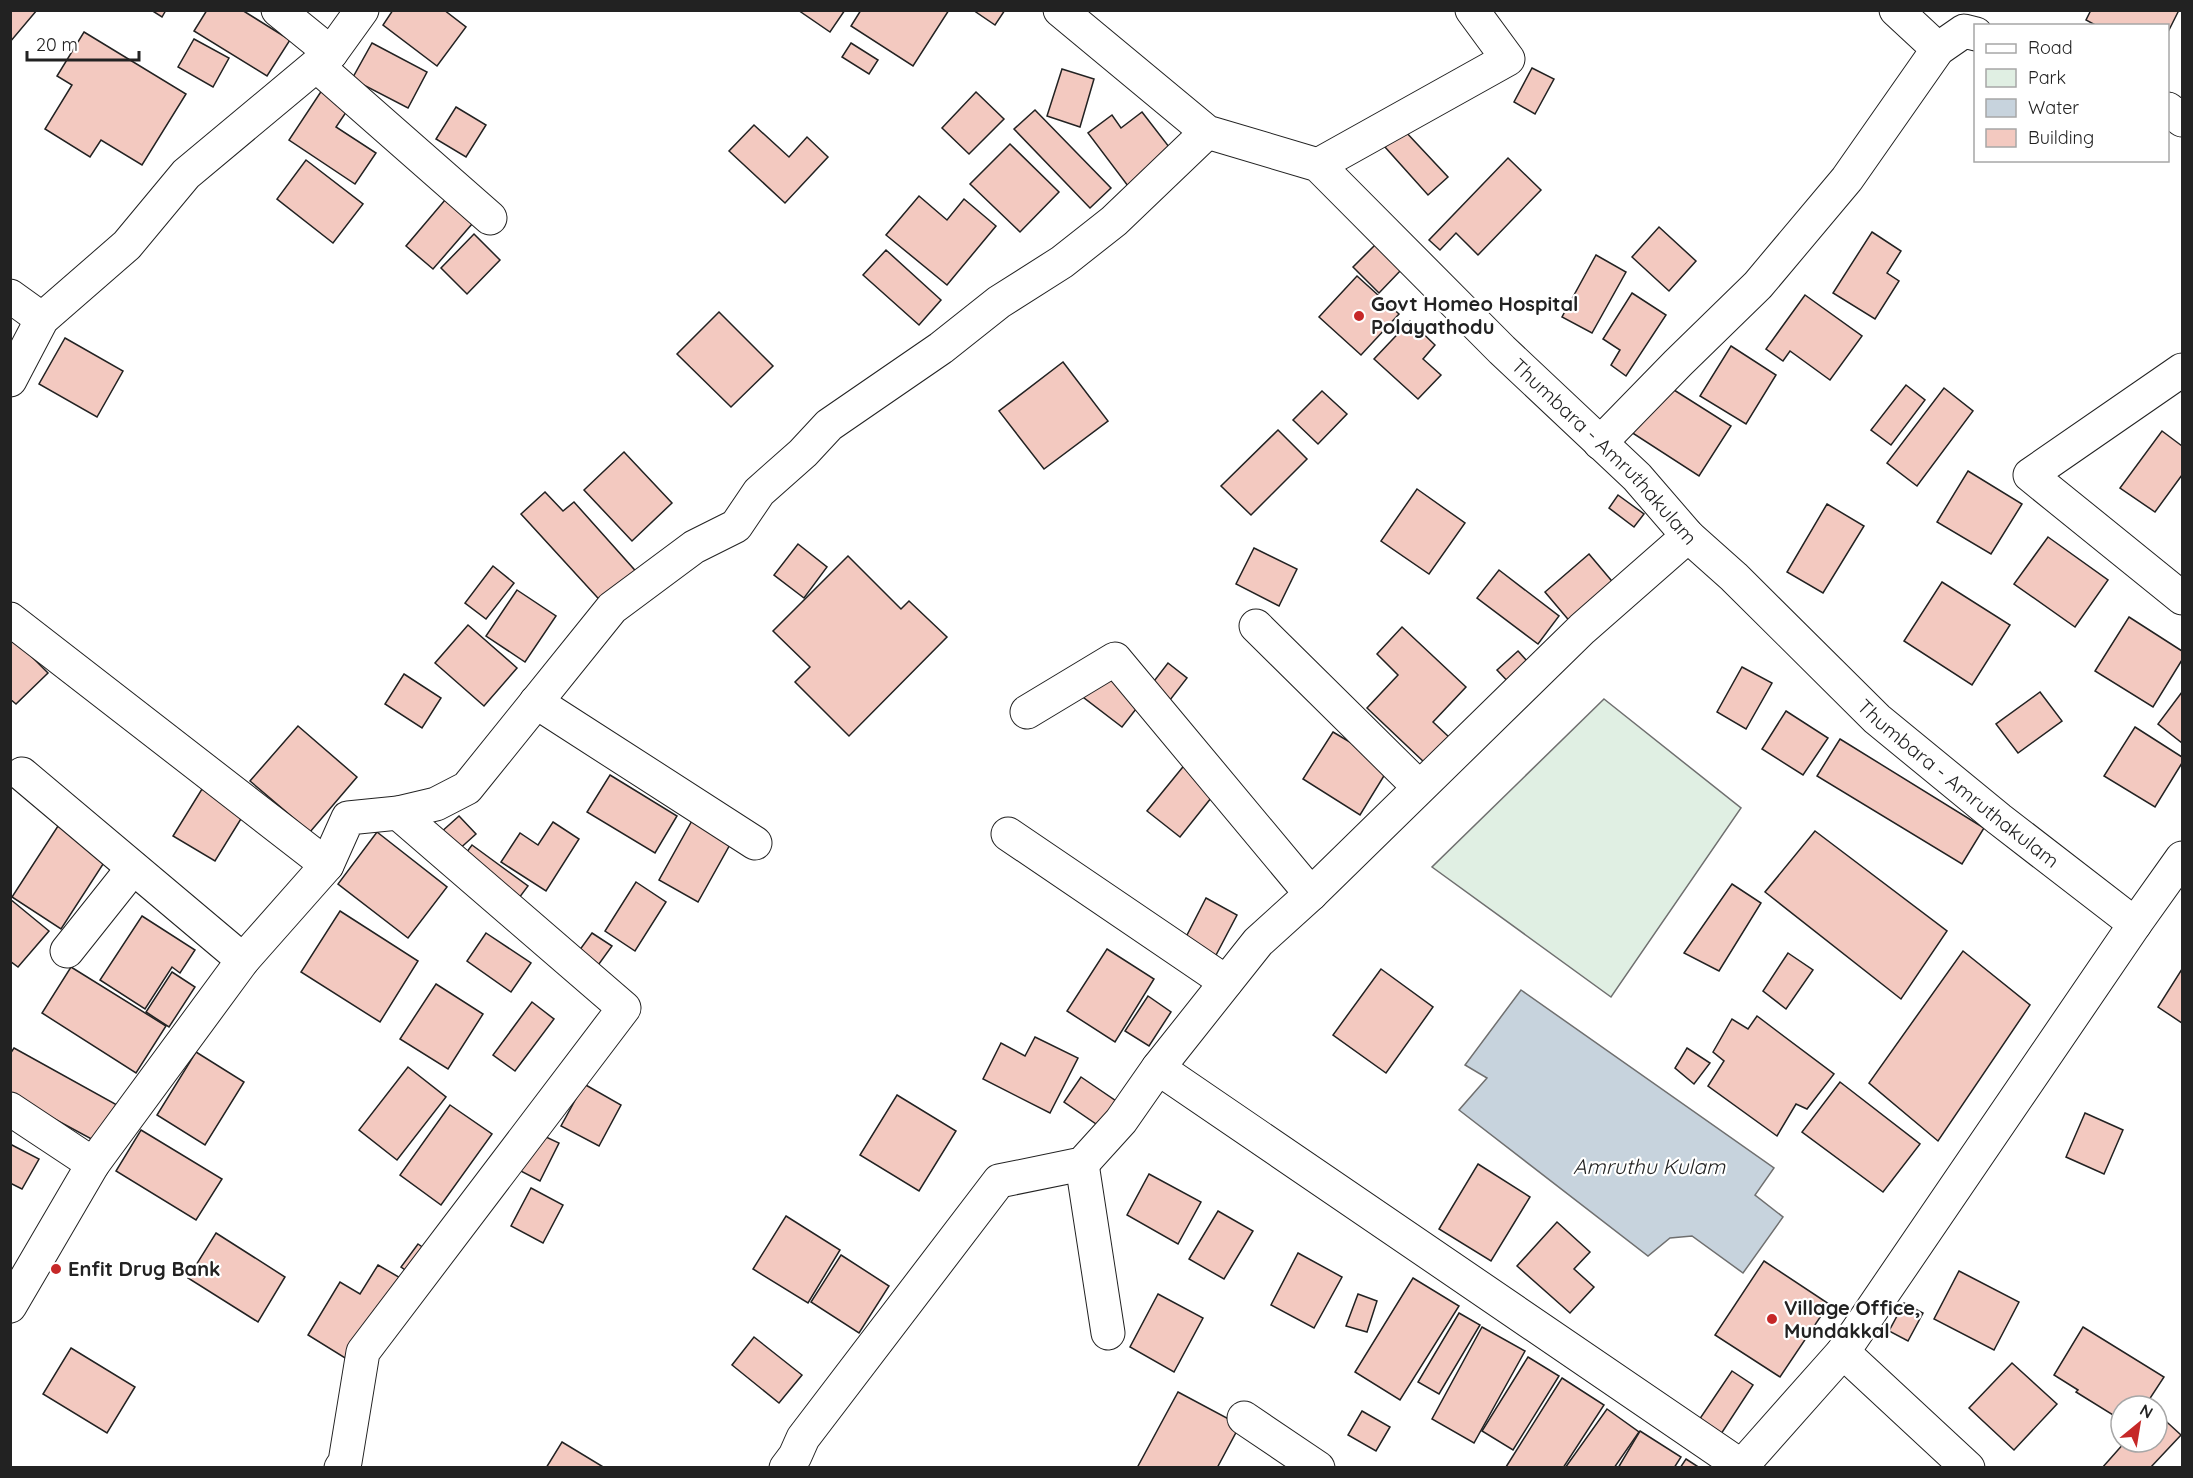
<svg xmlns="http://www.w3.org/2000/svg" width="2193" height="1478" font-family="Quicksand,sans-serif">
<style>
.green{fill:#e0efe3;stroke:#6f6f6f;stroke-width:1.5}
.water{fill:#c7d3dd;stroke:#6f6f6f;stroke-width:1.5}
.building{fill:#f3c9c0;stroke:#222;stroke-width:1.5}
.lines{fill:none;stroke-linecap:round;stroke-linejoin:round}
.minor-casing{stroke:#222;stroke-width:35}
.minor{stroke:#fff;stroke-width:33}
.poi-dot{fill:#c62828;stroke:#fff;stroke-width:2}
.labels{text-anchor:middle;stroke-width:4.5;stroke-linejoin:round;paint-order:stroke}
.poi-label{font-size:20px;font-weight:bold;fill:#222;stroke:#fff;text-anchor:start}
.street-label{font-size:20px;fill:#222;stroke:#fff}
.water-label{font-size:21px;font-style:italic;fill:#222;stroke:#fff}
</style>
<rect width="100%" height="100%" fill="#fff"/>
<!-- green -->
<path class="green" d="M 1604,699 L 1741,808 L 1611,997 L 1432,867 Z"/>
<!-- water -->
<path class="water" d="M 1521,990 L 1774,1168 L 1755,1195 L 1783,1217 L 1743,1273 L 1692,1236 L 1670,1238 L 1648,1256 L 1459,1110 L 1487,1078 L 1465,1065 Z"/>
<!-- building -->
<g class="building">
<path d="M 10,10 L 37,10 L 10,42 Z"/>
<path d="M 151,10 L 166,10 L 162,17 Z"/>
<path d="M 207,10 L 242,10 L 290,40 L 267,76 L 194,31 Z"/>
<path d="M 393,10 L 444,10 L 466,27 L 437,66 L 383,25 Z"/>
<path d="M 798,10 L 845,10 L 830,32 Z"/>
<path d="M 861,10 L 949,10 L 913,66 L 851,26 Z"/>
<path d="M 973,10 L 1005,10 L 995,25 Z"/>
<path d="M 2091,10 L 2179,10 L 2168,32 L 2168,26 L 2097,26 L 2086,20 Z"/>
<path d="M 84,32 L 186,94 L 142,165 L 101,140 L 90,157 L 45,129 L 72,85 L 57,76 Z"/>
<path d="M 194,39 L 229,58 L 213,87 L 178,67 Z"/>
<path d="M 372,43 L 427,72 L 408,108 L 352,79 Z"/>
<path d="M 851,43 L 878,60 L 869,74 L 842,57 Z"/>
<path d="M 1532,68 L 1554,79 L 1535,114 L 1514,102 Z"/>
<path d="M 1062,69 L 1094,79 L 1080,127 L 1047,116 Z"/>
<path d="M 326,84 L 353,102 L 336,127 L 376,153 L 355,184 L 289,140 Z"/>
<path d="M 976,92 L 1004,119 L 969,154 L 942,128 Z"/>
<path d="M 456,107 L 486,125 L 466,157 L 436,139 Z"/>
<path d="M 1035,110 L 1111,188 L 1090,208 L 1014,129 Z"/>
<path d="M 1142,112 L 1173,152 L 1128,186 L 1088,133 L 1112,115 L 1121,128 Z"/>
<path d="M 754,125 L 789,157 L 807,137 L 828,157 L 785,203 L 729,151 Z"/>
<path d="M 1404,130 L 1448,177 L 1428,195 L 1385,147 Z"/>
<path d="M 1010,144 L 1059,192 L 1020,232 L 970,184 Z"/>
<path d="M 1508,158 L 1541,190 L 1478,255 L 1456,233 L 1440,250 L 1429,240 Z"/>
<path d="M 306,160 L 363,204 L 333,243 L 277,199 Z"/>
<path d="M 919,196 L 947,220 L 964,199 L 996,226 L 947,285 L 886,235 Z"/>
<path d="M 445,200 L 472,224 L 433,269 L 406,246 Z"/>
<path d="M 1659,227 L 1696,261 L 1669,291 L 1632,257 Z"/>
<path d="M 1872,232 L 1901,251 L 1887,273 L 1899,281 L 1875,319 L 1833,293 Z"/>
<path d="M 474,234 L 500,260 L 467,294 L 441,268 Z"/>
<path d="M 1375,245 L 1401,270 L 1379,293 L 1353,267 Z"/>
<path d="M 886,250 L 941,300 L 919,325 L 863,275 Z"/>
<path d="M 1596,255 L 1626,272 L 1592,333 L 1562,317 Z"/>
<path d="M 1357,276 L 1399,314 L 1361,355 L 1319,317 Z"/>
<path d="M 1632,293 L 1666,315 L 1626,376 L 1611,365 L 1620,350 L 1603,339 Z"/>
<path d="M 1805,295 L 1862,336 L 1830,380 L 1790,351 L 1783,361 L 1766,349 Z"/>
<path d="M 719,312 L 773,366 L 731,407 L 677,354 Z"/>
<path d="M 1410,321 L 1435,345 L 1423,359 L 1441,375 L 1418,399 L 1374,359 Z"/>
<path d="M 65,338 L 123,371 L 97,417 L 39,384 Z"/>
<path d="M 1731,346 L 1776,375 L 1746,424 L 1700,396 Z"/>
<path d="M 1063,362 L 1108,421 L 1044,469 L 999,411 Z"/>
<path d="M 1663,383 L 1731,426 L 1699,476 L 1631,432 Z"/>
<path d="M 1906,385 L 1925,400 L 1891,445 L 1871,430 Z"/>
<path d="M 1944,388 L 1973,411 L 1917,486 L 1887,463 Z"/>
<path d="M 1322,391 L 1347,414 L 1318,444 L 1293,420 Z"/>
<path d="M 1278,430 L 1307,459 L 1251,515 L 1221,486 Z"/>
<path d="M 2162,431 L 2182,446 L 2182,475 L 2155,512 L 2120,488 Z"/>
<path d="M 624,452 L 672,503 L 632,541 L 584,490 Z"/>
<path d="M 1968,471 L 2022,504 L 1991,554 L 1937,522 Z"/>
<path d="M 1417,489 L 1465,523 L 1429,574 L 1381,541 Z"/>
<path d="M 545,492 L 563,511 L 574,502 L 641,577 L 607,608 L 521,514 Z"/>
<path d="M 1618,495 L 1644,514 L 1634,527 L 1609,508 Z"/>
<path d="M 1827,504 L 1864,526 L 1823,593 L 1787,572 Z"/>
<path d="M 2048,537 L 2108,580 L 2075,627 L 2014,584 Z"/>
<path d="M 798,544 L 827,567 L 804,598 L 774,575 Z"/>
<path d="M 1254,548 L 1297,569 L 1279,606 L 1236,584 Z"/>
<path d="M 1589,554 L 1616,586 L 1572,624 L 1545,592 Z"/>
<path d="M 848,556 L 901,609 L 909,601 L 947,637 L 849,736 L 795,682 L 810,667 L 773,631 Z"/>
<path d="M 493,566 L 514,583 L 486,619 L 465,603 Z"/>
<path d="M 1499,570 L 1559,616 L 1538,644 L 1477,598 Z"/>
<path d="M 1942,582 L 2010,625 L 1972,685 L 1904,641 Z"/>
<path d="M 517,590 L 556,616 L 525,662 L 486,636 Z"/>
<path d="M 2129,617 L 2182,651 L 2182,660 L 2153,707 L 2095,671 Z"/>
<path d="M 468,625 L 517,668 L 484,706 L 435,663 Z"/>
<path d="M 1402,627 L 1466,687 L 1433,722 L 1449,737 L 1425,763 L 1367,708 L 1398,675 L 1377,654 Z"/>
<path d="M 10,635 L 48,673 L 16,704 L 10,699 Z"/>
<path d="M 1518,651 L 1535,670 L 1514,688 L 1497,670 Z"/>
<path d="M 1104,661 L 1147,695 L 1122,727 L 1079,694 Z"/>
<path d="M 1168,663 L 1187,678 L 1170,700 L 1151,685 Z"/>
<path d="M 1742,667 L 1772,683 L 1746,729 L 1717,712 Z"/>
<path d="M 404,674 L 441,698 L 422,728 L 385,704 Z"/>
<path d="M 2040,692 L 2062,721 L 2018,753 L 1996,724 Z"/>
<path d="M 2182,692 L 2182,743 L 2158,724 Z"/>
<path d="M 1786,711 L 1828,738 L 1803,775 L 1762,749 Z"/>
<path d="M 298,726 L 357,777 L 310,832 L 250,781 Z"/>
<path d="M 2135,727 L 2182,757 L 2182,763 L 2155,807 L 2104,776 Z"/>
<path d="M 1333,732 L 1390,766 L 1360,815 L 1303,779 Z"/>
<path d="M 1840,739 L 1984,828 L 1962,864 L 1817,776 Z"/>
<path d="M 1191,757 L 1223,783 L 1180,837 L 1147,811 Z"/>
<path d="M 610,775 L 677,816 L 655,853 L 587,812 Z"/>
<path d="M 202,789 L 244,814 L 215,861 L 173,836 Z"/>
<path d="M 698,810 L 737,832 L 698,902 L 659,880 Z"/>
<path d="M 459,816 L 476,834 L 446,861 L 430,842 Z"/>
<path d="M 553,822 L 579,839 L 546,891 L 501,862 L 520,833 L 538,845 Z"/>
<path d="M 58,826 L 107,858 L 61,929 L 12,897 Z"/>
<path d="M 1815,831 L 1947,931 L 1901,999 L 1765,892 Z"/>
<path d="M 377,832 L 447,887 L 408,938 L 338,884 Z"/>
<path d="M 472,845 L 528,886 L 510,910 L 454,869 Z"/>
<path d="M 636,882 L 666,902 L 635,951 L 605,931 Z"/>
<path d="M 1732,884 L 1761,903 L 1719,971 L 1684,953 Z"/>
<path d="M 1206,898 L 1237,915 L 1215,957 L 1184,941 Z"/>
<path d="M 10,899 L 49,931 L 18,967 L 10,961 Z"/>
<path d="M 340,911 L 418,961 L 380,1022 L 301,972 Z"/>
<path d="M 142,916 L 195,950 L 180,973 L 172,967 L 145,1009 L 100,980 Z"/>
<path d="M 486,933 L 531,963 L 511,992 L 467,961 Z"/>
<path d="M 592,933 L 612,946 L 591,975 L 571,962 Z"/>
<path d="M 1107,949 L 1154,979 L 1115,1042 L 1067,1011 Z"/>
<path d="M 1963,951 L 2030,1005 L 1938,1141 L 1869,1083 Z"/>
<path d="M 1788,953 L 1813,970 L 1786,1009 L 1763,991 Z"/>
<path d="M 71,967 L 166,1026 L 136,1073 L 42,1013 Z"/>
<path d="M 1381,969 L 1433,1007 L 1386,1073 L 1333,1035 Z"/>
<path d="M 2182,969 L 2182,1023 L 2158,1007 Z"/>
<path d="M 172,972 L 195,987 L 169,1027 L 146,1012 Z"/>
<path d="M 436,984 L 483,1014 L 448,1069 L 400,1039 Z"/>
<path d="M 1148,996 L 1171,1012 L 1149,1046 L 1125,1031 Z"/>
<path d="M 532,1002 L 554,1019 L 515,1071 L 493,1055 Z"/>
<path d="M 1757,1016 L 1834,1074 L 1807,1109 L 1796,1104 L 1777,1136 L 1708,1086 L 1724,1061 L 1713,1052 L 1732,1019 L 1748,1029 Z"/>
<path d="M 1035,1037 L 1078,1058 L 1050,1113 L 983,1079 L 1001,1043 L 1025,1056 Z"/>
<path d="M 14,1048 L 117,1105 L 97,1142 L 10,1095 L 10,1054 Z"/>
<path d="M 1687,1048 L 1710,1063 L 1694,1084 L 1675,1068 Z"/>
<path d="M 196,1052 L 244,1082 L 205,1145 L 157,1115 Z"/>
<path d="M 408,1067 L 446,1097 L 397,1160 L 359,1130 Z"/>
<path d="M 1081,1077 L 1119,1103 L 1102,1128 L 1064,1102 Z"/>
<path d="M 1840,1082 L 1920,1144 L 1883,1192 L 1802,1132 Z"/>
<path d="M 584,1084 L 621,1105 L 599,1146 L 561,1126 Z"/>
<path d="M 897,1095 L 956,1131 L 919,1191 L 860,1155 Z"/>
<path d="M 450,1105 L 492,1134 L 441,1205 L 400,1175 Z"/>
<path d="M 2085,1113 L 2123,1130 L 2104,1174 L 2066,1157 Z"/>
<path d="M 529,1129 L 559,1143 L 540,1181 L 511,1166 Z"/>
<path d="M 141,1130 L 222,1179 L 196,1220 L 116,1171 Z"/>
<path d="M 10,1144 L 39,1159 L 22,1189 L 10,1183 Z"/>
<path d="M 1478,1164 L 1530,1197 L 1491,1261 L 1439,1229 Z"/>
<path d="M 1149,1174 L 1201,1202 L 1178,1244 L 1127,1215 Z"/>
<path d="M 531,1188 L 563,1205 L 543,1243 L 511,1226 Z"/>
<path d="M 1218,1211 L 1253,1231 L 1224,1279 L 1189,1259 Z"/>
<path d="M 786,1216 L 840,1250 L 808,1303 L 753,1269 Z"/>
<path d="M 1557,1222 L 1590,1252 L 1574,1269 L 1594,1287 L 1570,1313 L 1517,1266 Z"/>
<path d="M 216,1233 L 285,1277 L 258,1322 L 188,1278 Z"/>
<path d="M 418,1244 L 437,1257 L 420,1280 L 401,1267 Z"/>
<path d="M 1298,1253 L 1342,1277 L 1314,1328 L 1271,1305 Z"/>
<path d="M 841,1255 L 889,1286 L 859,1333 L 811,1302 Z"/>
<path d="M 1764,1261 L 1829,1304 L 1780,1377 L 1715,1335 Z"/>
<path d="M 378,1265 L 409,1283 L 358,1366 L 308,1335 L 340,1282 L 360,1294 Z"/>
<path d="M 1959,1271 L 2019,1302 L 1994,1350 L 1934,1319 Z"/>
<path d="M 1413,1278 L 1459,1306 L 1400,1400 L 1355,1372 Z"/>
<path d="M 1158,1294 L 1203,1318 L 1174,1372 L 1130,1347 Z"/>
<path d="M 1358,1294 L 1377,1301 L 1367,1332 L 1346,1326 Z"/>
<path d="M 1904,1303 L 1923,1313 L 1908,1341 L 1889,1331 Z"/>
<path d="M 1459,1313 L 1480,1325 L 1439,1394 L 1418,1382 Z"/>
<path d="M 1482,1327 L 1525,1351 L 1474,1443 L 1432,1419 Z"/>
<path d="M 2083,1327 L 2164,1377 L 2145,1406 L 2121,1406 L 2121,1420 L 2076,1392 L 2078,1390 L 2054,1375 Z"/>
<path d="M 754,1337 L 802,1375 L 779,1403 L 732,1365 Z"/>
<path d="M 71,1348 L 135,1387 L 107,1433 L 43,1394 Z"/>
<path d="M 1528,1357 L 1559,1376 L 1513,1450 L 1482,1431 Z"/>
<path d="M 2012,1363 L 2057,1404 L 2014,1450 L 1969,1408 Z"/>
<path d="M 1732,1371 L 1753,1385 L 1721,1434 L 1699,1420 Z"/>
<path d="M 1562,1378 L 1604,1405 L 1563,1468 L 1507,1468 L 1506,1467 Z"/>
<path d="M 1178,1392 L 1240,1425 L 1217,1468 L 1137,1468 Z"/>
<path d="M 1607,1409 L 1639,1432 L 1614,1468 L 1565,1468 Z"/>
<path d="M 1362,1411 L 1390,1427 L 1376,1451 L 1348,1435 Z"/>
<path d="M 2157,1413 L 2181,1435 L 2150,1468 L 2102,1468 L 2125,1442 L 2157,1442 Z"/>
<path d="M 1640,1431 L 1681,1457 L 1674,1468 L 1618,1468 Z"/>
<path d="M 562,1442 L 605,1468 L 546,1468 Z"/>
<path d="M 1686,1459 L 1700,1468 L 1680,1468 Z"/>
</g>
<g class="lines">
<!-- minor casing -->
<g class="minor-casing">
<g id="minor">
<path d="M 278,10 L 331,53"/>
<path id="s1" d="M 1060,10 L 1207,132 L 1318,165 L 1502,350 L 1637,477 L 1688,536 L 1734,577 L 1877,719 L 1999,819 L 2135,924"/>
<path d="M 1896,10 L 1938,49"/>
<path d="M 317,66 L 490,218"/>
<path d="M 2168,109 L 2182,120"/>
<path d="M 1318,165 L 1508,59 L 1472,10"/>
<path d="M 10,296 L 42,319"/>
<path d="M 2182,370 L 2030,475 L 2182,598"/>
<path d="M 10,380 L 42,319 L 127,245 L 186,174 L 331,53 L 362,10"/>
<path d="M 1600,443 L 1678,363 L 1758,285 L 1847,179 L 1938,49 L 1964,31 L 1976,34"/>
<path d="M 10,619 L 327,865"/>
<path d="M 1256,626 L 1419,787"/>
<path d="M 536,702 L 755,843"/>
<path d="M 1027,712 L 1115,659 L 1311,894"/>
<path d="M 22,774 L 243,960"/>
<path d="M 1008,834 L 1226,982"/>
<path d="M 67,951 L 133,868"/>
<path d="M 1158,1068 L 1741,1466"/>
<path d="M 10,1109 L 93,1164"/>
<path d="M 1082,1164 L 1108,1333"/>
<path d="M 10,1306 L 93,1164 L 243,960 L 327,865 L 348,818 L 398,813 L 436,804 L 467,788 L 612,608 L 694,547 L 736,526 L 759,492 L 803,453 L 829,425 L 941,348 L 999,302 L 1062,262 L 1114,221 L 1207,132"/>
<path d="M 1843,1352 L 1968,1468"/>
<path d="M 1244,1418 L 1318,1468"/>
<path d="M 341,1468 L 345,1462 L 363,1352 L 624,1008 L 398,813"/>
<path d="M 786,1468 L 795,1456 L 803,1438 L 999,1181 L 1082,1164 L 1121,1121 L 1158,1068 L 1258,942 L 1311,894 L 1582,629 L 1688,536"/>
<path d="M 1740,1468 L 1843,1352 L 2135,924 L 2182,858"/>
</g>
</g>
<!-- minor -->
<use href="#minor" class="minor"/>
</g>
<!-- markers -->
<g class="poi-dot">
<circle cx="1359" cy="316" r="6"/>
<circle cx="56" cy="1269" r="6"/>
<circle cx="1772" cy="1319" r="6"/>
</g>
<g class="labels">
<!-- poi labels -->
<g class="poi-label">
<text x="1371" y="311">Govt Homeo Hospital<tspan x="1371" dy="23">Polayathodu</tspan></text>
<text x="68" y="1276">Enfit Drug Bank</text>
<text x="1784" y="1315">Village Office,<tspan x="1784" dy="23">Mundakkal</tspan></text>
</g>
<!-- street labels -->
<g class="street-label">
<text dy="7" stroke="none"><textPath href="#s1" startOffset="712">Thumbara - Amruthakulam</textPath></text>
<text dy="7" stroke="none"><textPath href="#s1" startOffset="1198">Thumbara - Amruthakulam</textPath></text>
</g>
<!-- water labels -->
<g class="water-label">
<text x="1649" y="1174">Amruthu Kulam</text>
</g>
</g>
<!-- border -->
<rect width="2193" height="1478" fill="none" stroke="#222222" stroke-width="24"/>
<!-- legend -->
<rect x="1974" y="24" width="195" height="138" fill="#ffffff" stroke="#a7a7a7" stroke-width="1.5"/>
<rect x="1986" y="44" width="30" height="9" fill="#ffffff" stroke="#a7a7a7" stroke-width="1.5"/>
<text x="2028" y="54" font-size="18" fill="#222222">Road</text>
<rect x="1986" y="69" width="30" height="18" fill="#e0efe3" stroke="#a7a7a7" stroke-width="1.5"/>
<text x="2028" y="84" font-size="18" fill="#222222">Park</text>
<rect x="1986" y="99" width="30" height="18" fill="#c7d3dd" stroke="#a7a7a7" stroke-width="1.5"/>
<text x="2028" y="114" font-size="18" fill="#222222">Water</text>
<rect x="1986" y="129" width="30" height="18" fill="#f3c9c0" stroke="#a7a7a7" stroke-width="1.5"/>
<text x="2028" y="144" font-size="18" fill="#222222">Building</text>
<!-- north arrow -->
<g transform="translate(2139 1424) rotate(30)"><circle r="28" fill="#ffffff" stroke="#a7a7a7" stroke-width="1.5"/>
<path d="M0-4.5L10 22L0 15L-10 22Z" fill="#c62828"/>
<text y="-9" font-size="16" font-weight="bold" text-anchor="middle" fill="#222222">N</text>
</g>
<!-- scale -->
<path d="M27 51v9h112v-9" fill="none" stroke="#222222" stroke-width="3"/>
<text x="36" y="51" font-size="18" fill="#222222" stroke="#ffffff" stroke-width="4.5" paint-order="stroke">20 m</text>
</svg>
